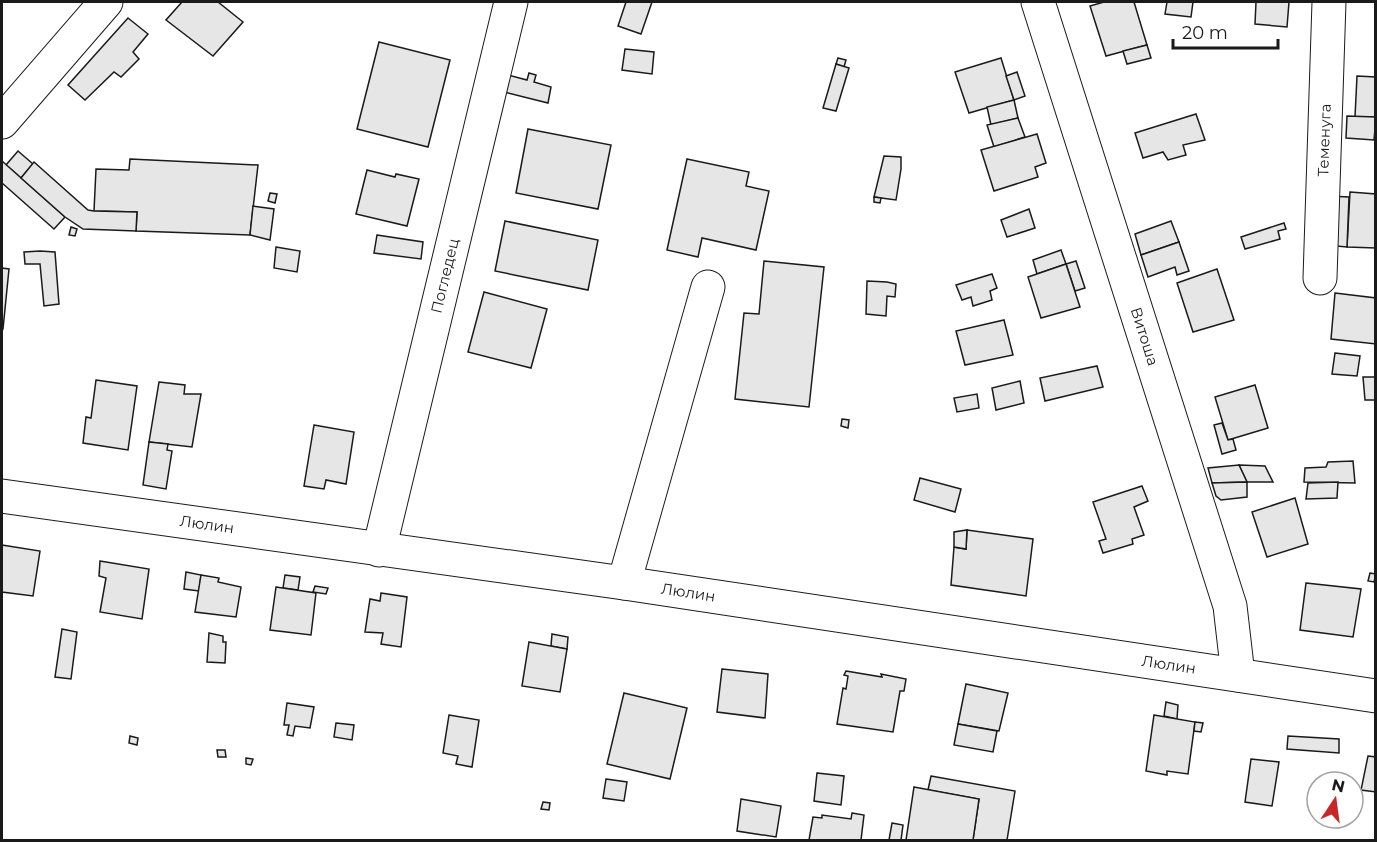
<svg xmlns="http://www.w3.org/2000/svg" width="1377" height="842" font-family="Montserrat,sans-serif">
<style>
.building{fill:#e6e6e6;stroke:#1a1a1a;stroke-width:1.5}
.lines{fill:none;stroke-linecap:round;stroke-linejoin:round}
.minor-casing{stroke:#1a1a1a;stroke-width:35}
.minor{stroke:#fff;stroke-width:33}
.labels{text-anchor:middle;stroke-width:4.5;stroke-linejoin:round;paint-order:stroke}
.street-label{font-size:15px;fill:#1a1a1a;stroke:#fff}
</style>
<rect width="100%" height="100%" fill="#fff"/>
<!-- building -->
<g class="building">
<path d="M 182,2 L 218,2 L 243,22 L 213,56 L 166,20 Z"/>
<path d="M 626,2 L 652,2 L 641,34 L 618,26 Z"/>
<path d="M 1104,2 L 1134,2 L 1147,45 L 1106,56 L 1090,6 Z"/>
<path d="M 1167,2 L 1193,2 L 1191,17 L 1165,14 Z"/>
<path d="M 1256,2 L 1289,2 L 1287,27 L 1255,24 Z"/>
<path d="M 128,18 L 148,34 L 133,52 L 139,59 L 121,77 L 114,72 L 85,100 L 68,85 Z"/>
<path d="M 379,42 L 450,60 L 428,147 L 357,129 Z"/>
<path d="M 1147,45 L 1151,58 L 1127,64 L 1123,51 Z"/>
<path d="M 625,49 L 654,52 L 652,74 L 622,70 Z"/>
<path d="M 838,58 L 846,60 L 844,67 L 836,64 Z"/>
<path d="M 1001,58 L 1014,100 L 969,113 L 955,72 Z"/>
<path d="M 836,64 L 849,68 L 836,111 L 823,108 Z"/>
<path d="M 1017,72 L 1025,96 L 1014,100 L 1006,76 Z"/>
<path d="M 529,73 L 536,75 L 534,82 L 551,87 L 548,103 L 504,92 L 508,75 L 527,80 Z"/>
<path d="M 1357,76 L 1376,77 L 1376,117 L 1355,117 Z"/>
<path d="M 1014,100 L 1018,118 L 991,125 L 987,107 Z"/>
<path d="M 1196,114 L 1205,140 L 1183,145 L 1186,155 L 1168,160 L 1163,152 L 1143,158 L 1135,133 Z"/>
<path d="M 1347,116 L 1376,117 L 1374,140 L 1346,138 Z"/>
<path d="M 1018,118 L 1025,137 L 994,147 L 987,125 Z"/>
<path d="M 528,129 L 611,145 L 598,209 L 516,193 Z"/>
<path d="M 1037,134 L 1046,163 L 1035,167 L 1038,177 L 994,191 L 981,150 Z"/>
<path d="M 18,151 L 33,164 L 21,178 L 6,165 Z"/>
<path d="M 884,156 L 901,157 L 901,169 L 896,200 L 874,197 Z"/>
<path d="M 130,159 L 258,165 L 250,235 L 136,231 L 137,212 L 94,211 L 96,169 L 129,170 Z"/>
<path d="M 687,159 L 749,172 L 746,186 L 769,191 L 756,250 L 702,238 L 698,257 L 667,250 Z"/>
<path d="M 2,161 L 65,217 L 54,229 L 2,183 Z"/>
<path d="M 34,162 L 88,210 L 94,211 L 137,212 L 136,231 L 83,229 L 65,217 L 21,178 Z"/>
<path d="M 367,170 L 395,177 L 396,174 L 419,179 L 407,226 L 356,214 Z"/>
<path d="M 1350,192 L 1376,194 L 1376,248 L 1347,247 Z"/>
<path d="M 270,193 L 277,194 L 275,203 L 268,201 Z"/>
<path d="M 1328,196 L 1349,197 L 1347,247 L 1325,245 Z"/>
<path d="M 874,197 L 881,198 L 880,203 L 874,202 Z"/>
<path d="M 253,206 L 274,209 L 270,240 L 250,235 Z"/>
<path d="M 1029,209 L 1035,228 L 1007,237 L 1001,220 Z"/>
<path d="M 505,221 L 598,240 L 588,290 L 495,271 Z"/>
<path d="M 1171,221 L 1179,242 L 1141,255 L 1135,234 Z"/>
<path d="M 1284,223 L 1286,229 L 1278,231 L 1280,239 L 1245,249 L 1241,237 Z"/>
<path d="M 71,227 L 77,229 L 75,236 L 69,235 Z"/>
<path d="M 377,235 L 423,242 L 421,259 L 374,253 Z"/>
<path d="M 1179,242 L 1189,271 L 1177,275 L 1175,267 L 1148,277 L 1141,255 Z"/>
<path d="M 276,247 L 300,251 L 297,272 L 274,268 Z"/>
<path d="M 1061,250 L 1066,264 L 1037,274 L 1033,260 Z"/>
<path d="M 40,251 L 55,252 L 59,304 L 44,306 L 40,264 L 25,264 L 24,252 Z"/>
<path d="M 764,261 L 824,267 L 809,407 L 735,399 L 744,313 L 759,314 Z"/>
<path d="M 1076,261 L 1085,288 L 1075,291 L 1066,264 Z"/>
<path d="M 1066,264 L 1080,307 L 1041,318 L 1028,277 Z"/>
<path d="M 2,268 L 9,269 L 3,329 L 2,329 Z"/>
<path d="M 1217,269 L 1234,320 L 1193,332 L 1177,283 Z"/>
<path d="M 992,274 L 997,288 L 990,291 L 992,300 L 973,306 L 971,297 L 962,300 L 956,285 Z"/>
<path d="M 867,281 L 887,282 L 896,284 L 895,297 L 887,296 L 886,316 L 866,314 Z"/>
<path d="M 484,292 L 547,309 L 531,368 L 468,352 Z"/>
<path d="M 1335,293 L 1376,298 L 1376,344 L 1331,339 Z"/>
<path d="M 1004,320 L 1013,355 L 965,365 L 956,331 Z"/>
<path d="M 1335,353 L 1360,356 L 1357,376 L 1332,374 Z"/>
<path d="M 1097,366 L 1103,387 L 1045,401 L 1040,378 Z"/>
<path d="M 1363,377 L 1376,377 L 1376,400 L 1365,400 Z"/>
<path d="M 96,380 L 137,386 L 128,450 L 83,443 L 86,417 L 91,418 Z"/>
<path d="M 1020,381 L 1024,403 L 996,410 L 992,388 Z"/>
<path d="M 159,382 L 185,385 L 184,394 L 201,394 L 192,447 L 149,442 Z"/>
<path d="M 1255,385 L 1268,428 L 1228,440 L 1215,397 Z"/>
<path d="M 977,394 L 979,408 L 957,412 L 954,398 Z"/>
<path d="M 842,419 L 849,420 L 848,428 L 841,426 Z"/>
<path d="M 1222,423 L 1228,440 L 1233,439 L 1236,450 L 1222,454 L 1214,425 Z"/>
<path d="M 314,425 L 354,432 L 346,484 L 326,480 L 324,489 L 304,486 Z"/>
<path d="M 149,442 L 168,444 L 167,450 L 172,451 L 166,489 L 143,485 Z"/>
<path d="M 1353,461 L 1355,483 L 1304,482 L 1305,468 L 1326,467 L 1328,462 Z"/>
<path d="M 1239,465 L 1265,466 L 1273,482 L 1247,482 Z"/>
<path d="M 1239,465 L 1247,482 L 1212,483 L 1208,468 Z"/>
<path d="M 920,478 L 961,489 L 955,512 L 914,500 Z"/>
<path d="M 1247,482 L 1247,497 L 1221,500 L 1216,496 L 1212,483 Z"/>
<path d="M 1338,482 L 1337,498 L 1306,499 L 1308,483 Z"/>
<path d="M 1142,486 L 1148,501 L 1134,507 L 1144,535 L 1132,539 L 1133,544 L 1103,553 L 1099,541 L 1106,539 L 1093,502 Z"/>
<path d="M 1295,498 L 1308,544 L 1267,557 L 1252,512 Z"/>
<path d="M 967,530 L 1033,539 L 1026,596 L 951,585 L 954,547 L 966,549 Z"/>
<path d="M 967,530 L 966,549 L 954,547 L 954,532 Z"/>
<path d="M 2,545 L 40,551 L 33,596 L 2,592 Z"/>
<path d="M 100,561 L 149,569 L 142,619 L 100,612 L 106,578 L 99,576 Z"/>
<path d="M 186,572 L 201,575 L 199,591 L 184,589 Z"/>
<path d="M 1370,573 L 1376,574 L 1374,582 L 1368,581 Z"/>
<path d="M 201,575 L 219,578 L 218,582 L 241,587 L 236,617 L 195,612 Z"/>
<path d="M 285,575 L 300,577 L 298,590 L 283,588 Z"/>
<path d="M 1306,583 L 1361,589 L 1353,637 L 1300,630 Z"/>
<path d="M 315,586 L 328,588 L 326,594 L 313,592 Z"/>
<path d="M 276,587 L 316,593 L 311,635 L 270,630 Z"/>
<path d="M 381,593 L 407,597 L 401,647 L 381,644 L 383,633 L 365,632 L 370,599 L 380,601 Z"/>
<path d="M 62,629 L 77,632 L 71,679 L 55,677 Z"/>
<path d="M 209,633 L 223,636 L 223,642 L 226,642 L 225,663 L 207,662 Z"/>
<path d="M 552,634 L 568,637 L 567,649 L 551,646 Z"/>
<path d="M 529,642 L 567,649 L 560,692 L 522,686 Z"/>
<path d="M 722,669 L 768,674 L 765,718 L 717,712 Z"/>
<path d="M 846,671 L 882,677 L 881,674 L 906,679 L 904,691 L 900,691 L 893,732 L 837,724 L 843,688 L 846,689 L 848,676 L 844,675 Z"/>
<path d="M 966,684 L 1008,693 L 999,731 L 958,724 Z"/>
<path d="M 624,693 L 687,708 L 670,779 L 607,764 Z"/>
<path d="M 1166,702 L 1178,705 L 1177,719 L 1164,716 Z"/>
<path d="M 287,703 L 314,707 L 310,728 L 295,726 L 293,736 L 287,735 L 289,725 L 284,725 Z"/>
<path d="M 449,715 L 479,720 L 472,767 L 456,764 L 458,756 L 443,753 Z"/>
<path d="M 1154,715 L 1195,722 L 1188,774 L 1167,771 L 1167,775 L 1146,771 Z"/>
<path d="M 1195,722 L 1203,723 L 1201,732 L 1194,731 Z"/>
<path d="M 336,723 L 354,725 L 352,740 L 334,737 Z"/>
<path d="M 958,724 L 997,731 L 993,752 L 954,745 Z"/>
<path d="M 130,736 L 138,738 L 137,745 L 129,743 Z"/>
<path d="M 1288,736 L 1339,739 L 1339,753 L 1287,749 Z"/>
<path d="M 217,750 L 225,750 L 226,757 L 218,757 Z"/>
<path d="M 1368,756 L 1376,757 L 1376,792 L 1361,790 Z"/>
<path d="M 246,758 L 253,759 L 251,765 L 246,764 Z"/>
<path d="M 1251,759 L 1279,762 L 1272,806 L 1245,802 Z"/>
<path d="M 817,773 L 844,776 L 841,805 L 814,801 Z"/>
<path d="M 931,776 L 1015,791 L 1007,840 L 973,840 L 979,799 L 928,790 Z"/>
<path d="M 606,779 L 627,782 L 624,801 L 603,798 Z"/>
<path d="M 914,787 L 979,799 L 973,840 L 906,840 Z"/>
<path d="M 741,799 L 781,806 L 776,837 L 737,831 Z"/>
<path d="M 543,802 L 550,803 L 549,810 L 541,809 Z"/>
<path d="M 852,813 L 864,815 L 861,840 L 809,840 L 813,817 L 822,818 L 822,815 L 851,819 Z"/>
<path d="M 892,823 L 903,825 L 901,840 L 889,840 Z"/>
</g>
<g class="lines">
<!-- minor casing -->
<g class="minor-casing">
<g id="minor">
<path id="s1" d="M 1038,2 L 1230,606 L 1238,675"/>
<path d="M 2,122 L 106,2"/>
<path id="s2" d="M 1320,278 L 1329,2"/>
<path id="s3" d="M 2,496 L 624,583 L 1376,696"/>
<path id="s4" d="M 379,550 L 511,2"/>
<path d="M 624,583 L 708,287"/>
</g>
</g>
<!-- minor -->
<use href="#minor" class="minor"/>
</g>
<g class="labels">
<!-- street labels -->
<g class="street-label">
<text dy="5" stroke="none"><textPath href="#s2" startOffset="138">Теменуга</textPath></text>
<text dy="5" stroke="none"><textPath href="#s4" startOffset="282">Погледец</textPath></text>
<text dy="5" stroke="none"><textPath href="#s1" startOffset="351">Витоша</textPath></text>
<text dy="5" stroke="none"><textPath href="#s3" startOffset="207">Люлин</textPath></text>
<text dy="5" stroke="none"><textPath href="#s3" startOffset="693">Люлин</textPath></text>
<text dy="5" stroke="none"><textPath href="#s3" startOffset="1179">Люлин</textPath></text>
</g>
</g>
<!-- border -->
<rect width="1377" height="842" fill="none" stroke="#1a1a1a" stroke-width="6"/>
<!-- north arrow -->
<g transform="translate(1335 800) rotate(13)"><circle r="28" fill="#ffffff" stroke="#a3a3a3" stroke-width="1.5"/>
<path d="M0-4.5L10 22L0 15L-10 22Z" fill="#c62828"/>
<text y="-9" font-size="16" font-weight="bold" text-anchor="middle" fill="#1a1a1a">N</text>
</g>
<!-- scale -->
<path d="M1173 39v9h105v-9" fill="none" stroke="#1a1a1a" stroke-width="3"/>
<text x="1182" y="39" font-size="18" fill="#1a1a1a" stroke="#ffffff" stroke-width="4.5" paint-order="stroke">20 m</text>
</svg>
